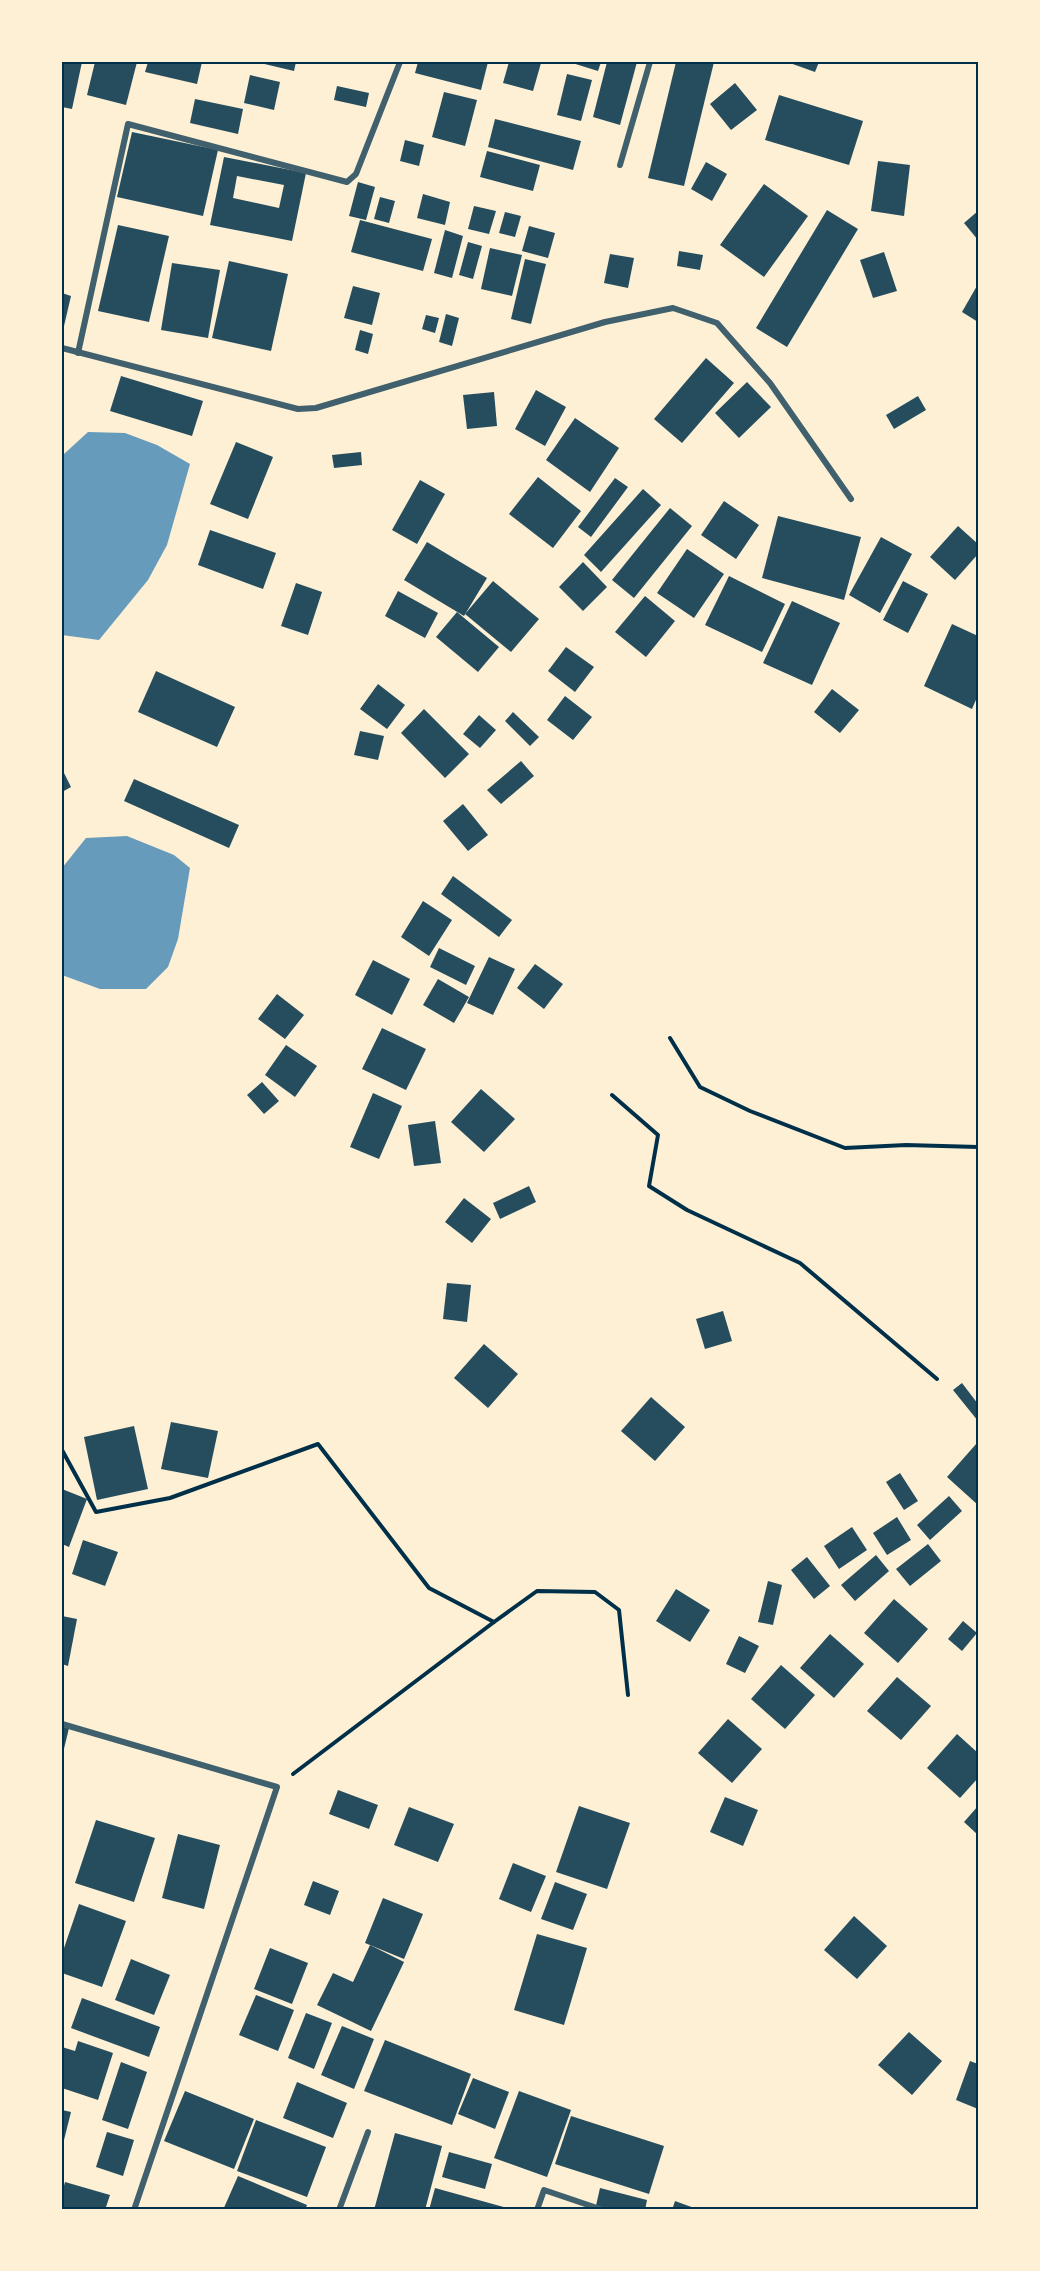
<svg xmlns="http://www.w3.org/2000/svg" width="1040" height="2271" font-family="'Fira Sans',sans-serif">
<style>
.water{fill:#669bbc}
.building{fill:#264d5e;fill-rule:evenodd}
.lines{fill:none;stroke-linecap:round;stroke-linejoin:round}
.path{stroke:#003049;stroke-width:4}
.minor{stroke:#3f606c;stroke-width:6}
.neatline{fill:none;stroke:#003049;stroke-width:2}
</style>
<rect width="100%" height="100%" fill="#fdf0d5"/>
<!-- water -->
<g class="water">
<path d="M 88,432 L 125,433 L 157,445 L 190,464 L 167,545 L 148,580 L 99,640 L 62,635 L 62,463 L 64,454 Z"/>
<path d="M 127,836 L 174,855 L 190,868 L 178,939 L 168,967 L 146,989 L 100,989 L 62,975 L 62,868 L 86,838 Z"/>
</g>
<!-- building -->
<g class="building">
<path d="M 62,62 L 82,62 L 72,109 L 62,107 Z"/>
<path d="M 95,62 L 137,62 L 126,105 L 87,95 Z"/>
<path d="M 148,62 L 202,62 L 197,84 L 145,72 Z"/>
<path d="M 256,62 L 296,62 L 294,71 Z"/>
<path d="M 418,62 L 488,62 L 481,90 L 415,73 Z"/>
<path d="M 509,62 L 541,63 L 533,91 L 503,83 Z"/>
<path d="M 569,62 L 601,62 L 598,71 Z"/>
<path d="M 607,62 L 637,62 L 620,125 L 593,117 Z"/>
<path d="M 676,62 L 714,62 L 684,186 L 648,178 Z"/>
<path d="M 787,62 L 819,62 L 815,72 Z"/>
<path d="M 567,74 L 592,80 L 581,121 L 557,115 Z"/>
<path d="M 250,75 L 280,82 L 274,110 L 244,103 Z"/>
<path d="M 735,83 L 757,110 L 731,130 L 710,104 Z"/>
<path d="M 337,86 L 369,93 L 366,107 L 334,100 Z"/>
<path d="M 444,92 L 477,100 L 465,146 L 432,137 Z"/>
<path d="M 779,95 L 863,121 L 849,165 L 765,140 Z"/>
<path d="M 195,99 L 243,109 L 238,134 L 190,123 Z"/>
<path d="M 495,119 L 581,141 L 573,170 L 488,147 Z"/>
<path d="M 132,132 L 218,150 L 203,216 L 117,197 Z"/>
<path d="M 405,140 L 424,145 L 419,166 L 400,161 Z"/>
<path d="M 487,151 L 540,165 L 533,191 L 480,177 Z"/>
<path d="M 224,157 L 306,173 L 292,241 L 210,225 ZM 237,176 L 284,185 L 279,208 L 233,198 Z"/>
<path d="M 878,161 L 910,165 L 904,216 L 871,211 Z"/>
<path d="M 706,162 L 727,174 L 712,201 L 691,189 Z"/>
<path d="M 358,182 L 375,187 L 366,220 L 349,216 Z"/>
<path d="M 764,184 L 808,216 L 764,277 L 720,245 Z"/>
<path d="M 423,194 L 450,202 L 445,225 L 417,218 Z"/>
<path d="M 380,197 L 395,201 L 389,223 L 374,219 Z"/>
<path d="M 474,206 L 496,211 L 489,234 L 468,229 Z"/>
<path d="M 827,210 L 858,229 L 787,347 L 756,328 Z"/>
<path d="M 978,211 L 978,240 L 964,223 Z"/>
<path d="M 505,212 L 521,216 L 515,237 L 499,233 Z"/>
<path d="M 360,220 L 432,239 L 423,271 L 351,252 Z"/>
<path d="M 118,225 L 169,236 L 149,322 L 98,311 Z"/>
<path d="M 529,226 L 555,233 L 548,258 L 522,251 Z"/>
<path d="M 445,230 L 463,236 L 452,278 L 434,273 Z"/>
<path d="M 468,242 L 482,246 L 473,279 L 459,275 Z"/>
<path d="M 490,248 L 522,255 L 512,296 L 481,289 Z"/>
<path d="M 679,251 L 703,255 L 700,270 L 677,266 Z"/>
<path d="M 884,252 L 897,291 L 873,298 L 860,260 Z"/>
<path d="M 610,254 L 634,258 L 628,288 L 604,283 Z"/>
<path d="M 525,259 L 546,264 L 531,324 L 511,319 Z"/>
<path d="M 229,261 L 288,274 L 271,351 L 212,338 Z"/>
<path d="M 172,263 L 220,270 L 208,338 L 161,330 Z"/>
<path d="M 978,284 L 978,322 L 962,312 Z"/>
<path d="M 353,286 L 380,293 L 372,325 L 344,318 Z"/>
<path d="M 62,293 L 71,296 L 64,326 L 62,325 Z"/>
<path d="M 446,314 L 459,318 L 452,346 L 439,342 Z"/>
<path d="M 426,315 L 439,318 L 435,333 L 422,329 Z"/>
<path d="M 360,330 L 373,334 L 368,354 L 355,350 Z"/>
<path d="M 706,358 L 734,383 L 682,443 L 654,419 Z"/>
<path d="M 121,376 L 203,401 L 192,436 L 110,411 Z"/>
<path d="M 747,382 L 771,407 L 739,438 L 715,413 Z"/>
<path d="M 536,390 L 566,407 L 545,446 L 515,429 Z"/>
<path d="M 494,392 L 497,426 L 467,429 L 463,395 Z"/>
<path d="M 918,396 L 926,410 L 894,429 L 886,415 Z"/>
<path d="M 575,418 L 619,448 L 590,492 L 546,460 Z"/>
<path d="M 236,442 L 273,457 L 248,519 L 210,504 Z"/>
<path d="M 361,452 L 362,465 L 334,468 L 332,455 Z"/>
<path d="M 538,477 L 581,511 L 553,548 L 509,514 Z"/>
<path d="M 615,478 L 628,487 L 591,537 L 578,527 Z"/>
<path d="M 420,480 L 445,494 L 417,544 L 392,530 Z"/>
<path d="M 643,489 L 661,505 L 601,572 L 584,555 Z"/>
<path d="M 724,501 L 759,525 L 736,559 L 701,535 Z"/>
<path d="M 670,508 L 692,526 L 634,598 L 612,580 Z"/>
<path d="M 778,516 L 861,537 L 844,600 L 762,578 Z"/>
<path d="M 958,526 L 978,544 L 978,554 L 955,580 L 930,557 Z"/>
<path d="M 210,530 L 276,553 L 263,589 L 198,565 Z"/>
<path d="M 881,537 L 912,554 L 880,613 L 849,595 Z"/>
<path d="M 427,542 L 487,578 L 464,616 L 404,580 Z"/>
<path d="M 687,549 L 724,574 L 694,618 L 657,593 Z"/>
<path d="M 583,562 L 607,587 L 583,611 L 559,587 Z"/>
<path d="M 729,576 L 785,604 L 762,652 L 705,625 Z"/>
<path d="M 493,581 L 539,619 L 511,652 L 465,614 Z"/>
<path d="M 903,581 L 928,594 L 908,633 L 883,620 Z"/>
<path d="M 296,583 L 322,592 L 308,635 L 281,626 Z"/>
<path d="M 398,591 L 438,613 L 425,638 L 385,616 Z"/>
<path d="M 645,596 L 675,621 L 646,657 L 615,632 Z"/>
<path d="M 792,601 L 840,623 L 812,685 L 763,663 Z"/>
<path d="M 457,612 L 499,647 L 478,672 L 436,637 Z"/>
<path d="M 952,624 L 978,636 L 978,695 L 972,709 L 924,686 Z"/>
<path d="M 566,647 L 594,667 L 575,692 L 548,671 Z"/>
<path d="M 156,671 L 235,707 L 217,747 L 138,712 Z"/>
<path d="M 378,684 L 405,705 L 387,729 L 360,709 Z"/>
<path d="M 832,689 L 859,710 L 840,733 L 814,712 Z"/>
<path d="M 565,696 L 592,717 L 573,740 L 547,720 Z"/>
<path d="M 424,709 L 469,754 L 445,778 L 401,733 Z"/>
<path d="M 513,712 L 539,737 L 530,746 L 505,721 Z"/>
<path d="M 479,715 L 496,730 L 480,748 L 463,734 Z"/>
<path d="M 360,731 L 384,736 L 378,760 L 354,755 Z"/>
<path d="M 521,761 L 534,776 L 501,804 L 487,790 Z"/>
<path d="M 62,769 L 71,787 L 62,792 Z"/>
<path d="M 134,779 L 239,825 L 229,848 L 124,801 Z"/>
<path d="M 463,804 L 488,835 L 468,851 L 443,821 Z"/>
<path d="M 453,876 L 512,920 L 499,937 L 441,894 Z"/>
<path d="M 423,901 L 452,920 L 429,956 L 401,937 Z"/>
<path d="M 439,948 L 475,966 L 466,985 L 430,967 Z"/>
<path d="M 489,957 L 515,969 L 493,1015 L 467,1003 Z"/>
<path d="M 373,960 L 410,979 L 392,1015 L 355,995 Z"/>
<path d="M 535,964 L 563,984 L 544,1009 L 517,988 Z"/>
<path d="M 438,979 L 469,997 L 454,1023 L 423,1005 Z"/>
<path d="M 277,994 L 304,1015 L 285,1039 L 258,1019 Z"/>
<path d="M 382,1028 L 426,1049 L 406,1090 L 362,1069 Z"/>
<path d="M 286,1045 L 317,1066 L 295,1097 L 265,1075 Z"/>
<path d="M 262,1082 L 279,1101 L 264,1114 L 247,1095 Z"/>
<path d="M 481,1089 L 515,1119 L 484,1152 L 451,1122 Z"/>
<path d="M 373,1093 L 402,1106 L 379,1159 L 350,1147 Z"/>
<path d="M 435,1121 L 441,1163 L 414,1166 L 408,1125 Z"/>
<path d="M 529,1186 L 536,1202 L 500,1219 L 493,1203 Z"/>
<path d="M 464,1198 L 491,1219 L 472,1243 L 445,1222 Z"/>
<path d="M 447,1283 L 471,1285 L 467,1322 L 443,1319 Z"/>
<path d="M 723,1311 L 732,1341 L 705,1349 L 696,1319 Z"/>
<path d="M 484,1344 L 518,1374 L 488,1408 L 454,1378 Z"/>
<path d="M 962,1383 L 978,1404 L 978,1421 L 953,1390 Z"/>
<path d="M 651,1397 L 685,1427 L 655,1461 L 621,1431 Z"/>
<path d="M 171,1422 L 218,1431 L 208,1478 L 161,1469 Z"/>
<path d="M 134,1426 L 148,1489 L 97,1500 L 84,1437 Z"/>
<path d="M 977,1443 L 978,1445 L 978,1505 L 947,1477 Z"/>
<path d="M 900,1473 L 918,1501 L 904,1510 L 886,1482 Z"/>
<path d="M 62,1489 L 87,1499 L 69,1547 L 62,1544 Z"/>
<path d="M 949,1496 L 962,1511 L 930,1540 L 917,1525 Z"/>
<path d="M 897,1517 L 911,1540 L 887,1555 L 873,1533 Z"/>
<path d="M 852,1527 L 867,1550 L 839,1569 L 824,1546 Z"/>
<path d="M 83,1540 L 118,1552 L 105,1586 L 72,1574 Z"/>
<path d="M 928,1544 L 941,1561 L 910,1586 L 896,1569 Z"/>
<path d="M 876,1555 L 889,1571 L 855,1601 L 841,1585 Z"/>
<path d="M 807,1557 L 830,1586 L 814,1599 L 791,1570 Z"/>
<path d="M 768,1581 L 782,1585 L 773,1625 L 758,1622 Z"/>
<path d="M 676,1589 L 710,1610 L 690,1642 L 656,1621 Z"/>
<path d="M 894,1599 L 928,1629 L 898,1663 L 864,1633 Z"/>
<path d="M 62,1616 L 77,1619 L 68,1666 L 62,1664 Z"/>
<path d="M 963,1621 L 977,1633 L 962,1651 L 948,1639 Z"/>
<path d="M 830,1634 L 864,1664 L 834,1698 L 800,1668 Z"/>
<path d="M 739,1636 L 759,1646 L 745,1673 L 726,1664 Z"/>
<path d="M 781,1665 L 815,1695 L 785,1729 L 751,1699 Z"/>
<path d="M 897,1677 L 931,1706 L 901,1740 L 867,1711 Z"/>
<path d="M 728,1719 L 762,1749 L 732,1783 L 698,1753 Z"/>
<path d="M 62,1727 L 69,1728 L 62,1757 Z"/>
<path d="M 957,1734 L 978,1753 L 978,1778 L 960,1798 L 927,1768 Z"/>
<path d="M 338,1790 L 378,1805 L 369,1829 L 329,1814 Z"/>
<path d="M 725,1797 L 758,1810 L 743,1846 L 710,1832 Z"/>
<path d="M 579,1806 L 630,1823 L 607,1889 L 556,1872 Z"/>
<path d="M 978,1806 L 978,1835 L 964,1822 Z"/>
<path d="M 409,1807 L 454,1824 L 438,1862 L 394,1845 Z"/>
<path d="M 96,1820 L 155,1838 L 134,1902 L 75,1883 Z"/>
<path d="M 178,1834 L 220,1845 L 204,1909 L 162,1898 Z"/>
<path d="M 513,1863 L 546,1876 L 531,1912 L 499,1899 Z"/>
<path d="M 313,1881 L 339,1891 L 330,1915 L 304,1905 Z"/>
<path d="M 555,1882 L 587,1894 L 573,1930 L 541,1919 Z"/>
<path d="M 383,1898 L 423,1914 L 404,1959 L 365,1943 Z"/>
<path d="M 79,1904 L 126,1921 L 102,1987 L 62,1973 L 62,1954 Z"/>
<path d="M 854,1916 L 887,1946 L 857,1979 L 824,1950 Z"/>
<path d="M 537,1934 L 587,1948 L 564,2025 L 514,2010 Z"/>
<path d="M 370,1945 L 404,1962 L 371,2031 L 317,2005 L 333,1973 L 353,1982 Z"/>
<path d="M 270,1948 L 308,1963 L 292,2004 L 254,1989 Z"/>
<path d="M 131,1959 L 170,1975 L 154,2015 L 115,2000 Z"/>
<path d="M 256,1995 L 294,2010 L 278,2051 L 239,2035 Z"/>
<path d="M 82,1998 L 160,2027 L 149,2057 L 71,2028 Z"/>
<path d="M 306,2013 L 332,2023 L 314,2069 L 288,2058 Z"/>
<path d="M 342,2026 L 374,2039 L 354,2089 L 321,2075 Z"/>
<path d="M 909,2032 L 942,2061 L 912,2095 L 878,2065 Z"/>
<path d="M 385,2040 L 471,2074 L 452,2125 L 364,2091 Z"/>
<path d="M 78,2041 L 113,2053 L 98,2100 L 62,2088 L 62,2047 L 75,2051 Z"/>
<path d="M 970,2061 L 978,2064 L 978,2109 L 956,2100 Z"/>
<path d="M 121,2062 L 147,2072 L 128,2129 L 102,2120 Z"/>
<path d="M 473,2078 L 509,2092 L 495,2129 L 458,2114 Z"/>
<path d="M 297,2082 L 347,2103 L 333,2138 L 283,2118 Z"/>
<path d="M 185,2091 L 254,2119 L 234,2169 L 164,2141 Z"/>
<path d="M 519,2091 L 571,2110 L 547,2177 L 494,2158 Z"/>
<path d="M 62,2110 L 71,2112 L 62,2148 Z"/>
<path d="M 571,2116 L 664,2146 L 649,2194 L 555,2164 Z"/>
<path d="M 256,2120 L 326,2147 L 307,2197 L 237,2171 Z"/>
<path d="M 107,2132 L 134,2140 L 123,2176 L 96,2167 Z"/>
<path d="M 395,2133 L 442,2146 L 425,2210 L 374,2210 Z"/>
<path d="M 449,2152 L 492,2164 L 485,2189 L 442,2177 Z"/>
<path d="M 238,2176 L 307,2205 L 305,2210 L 223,2210 Z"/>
<path d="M 65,2182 L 110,2195 L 105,2210 L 62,2210 L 62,2193 Z"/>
<path d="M 435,2188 L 511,2209 L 511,2210 L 429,2210 Z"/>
<path d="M 600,2188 L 647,2200 L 645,2210 L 595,2210 Z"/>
<path d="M 675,2201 L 697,2209 L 697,2210 L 672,2210 Z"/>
</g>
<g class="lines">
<!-- path -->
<g class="path">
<path d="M 670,1038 L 700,1087 L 750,1111 L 845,1148 L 906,1145 L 978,1147"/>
<path d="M 612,1095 L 658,1135 L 649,1186 L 687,1210 L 800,1263 L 937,1379"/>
<path d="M 62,1450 L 96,1512 L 170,1498 L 318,1444 L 429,1588 L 494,1622 L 537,1591 L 595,1592 L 619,1610 L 628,1695"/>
<path d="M 293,1774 L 494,1622"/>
</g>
<!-- minor -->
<g class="minor">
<path d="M 620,165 L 650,62"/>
<path d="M 62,348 L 298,409 L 316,408 L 605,322 L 673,308 L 717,323 L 770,383 L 851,499"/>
<path d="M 78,353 L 128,124 L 347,182 L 356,174 L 400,62"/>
<path d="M 62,1724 L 277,1787 L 134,2210"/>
<path d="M 339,2210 L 368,2132"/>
<path d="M 537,2210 L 544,2190 L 603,2210"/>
</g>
</g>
<!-- border -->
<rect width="1040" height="2271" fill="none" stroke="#fdf0d5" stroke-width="126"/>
<rect x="63" y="63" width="914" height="2145" class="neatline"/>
</svg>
